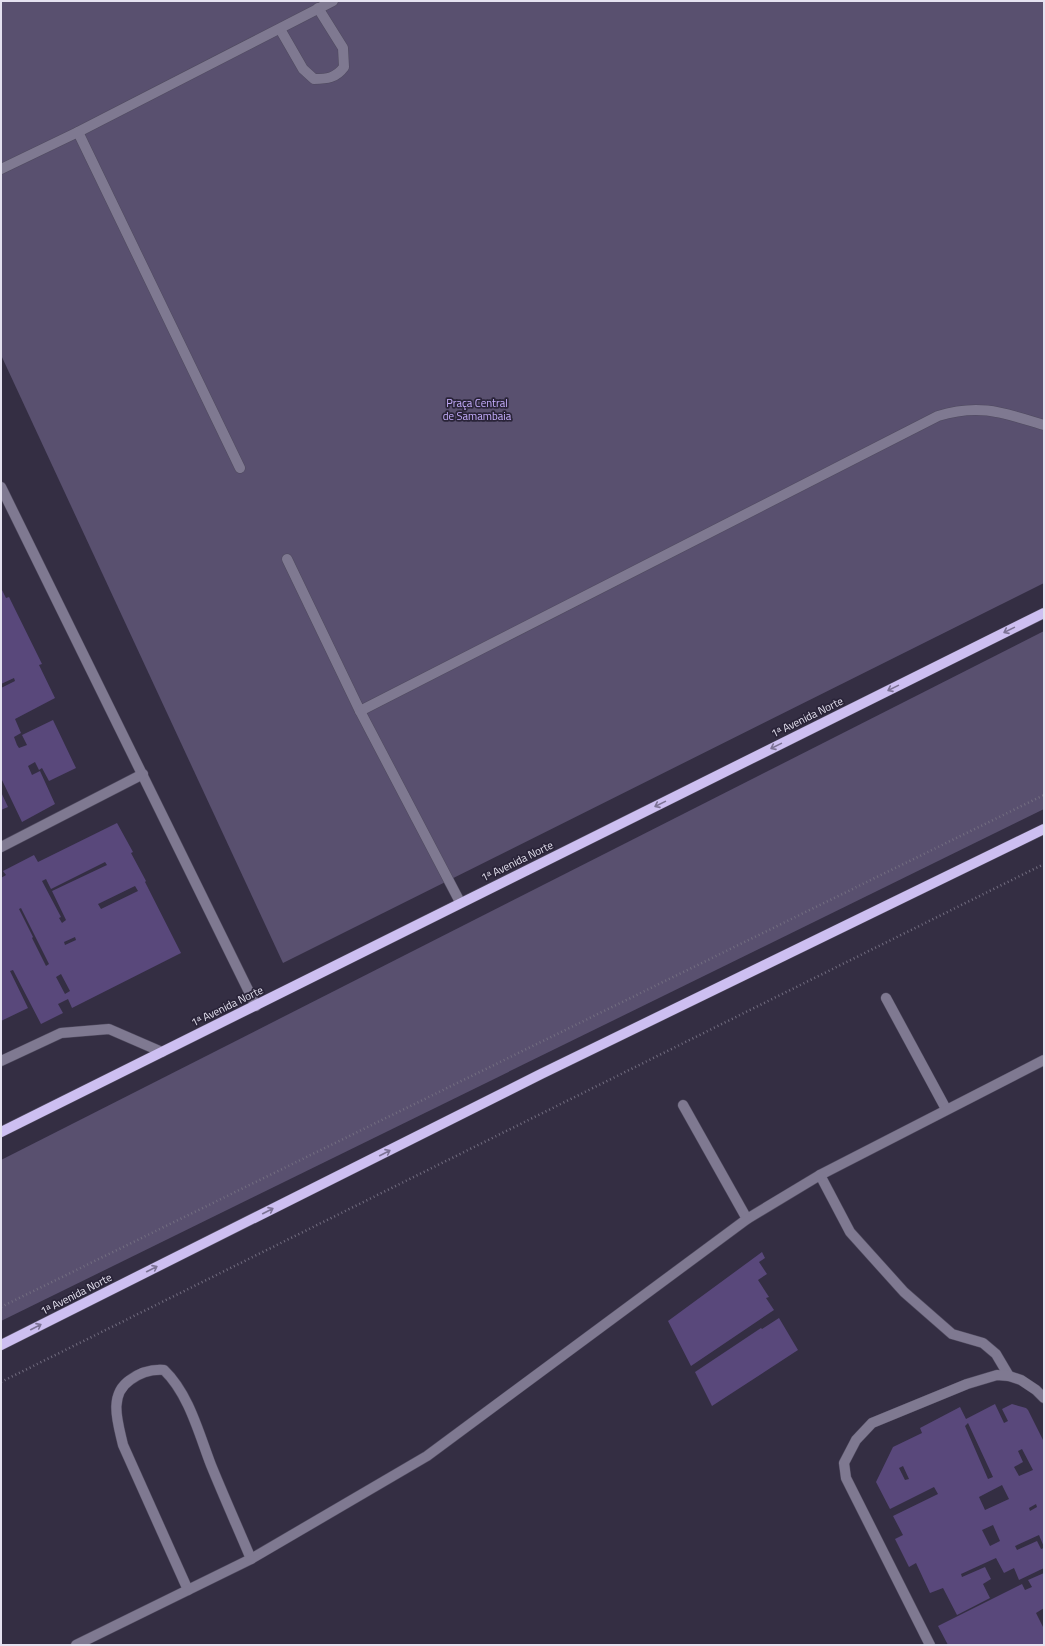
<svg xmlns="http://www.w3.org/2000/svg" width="1045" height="1646" font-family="'Titillium Web',sans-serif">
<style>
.green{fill:#59506f}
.building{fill:#59487b;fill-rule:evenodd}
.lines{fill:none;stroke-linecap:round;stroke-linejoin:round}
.minor-casing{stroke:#504b5f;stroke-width:11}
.major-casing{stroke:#504b5f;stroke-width:11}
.path{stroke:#736e81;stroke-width:2.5;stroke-dasharray:1 3;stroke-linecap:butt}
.minor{stroke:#7f7991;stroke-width:10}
.major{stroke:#cdbff1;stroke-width:10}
.oneway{stroke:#7c7295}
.labels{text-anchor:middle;stroke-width:3.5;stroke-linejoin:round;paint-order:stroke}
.park-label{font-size:11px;fill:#c7afff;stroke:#2a2439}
.street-label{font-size:11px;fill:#e5e2f0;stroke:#2a2439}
</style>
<rect width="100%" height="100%" fill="#342e43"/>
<!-- green -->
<g class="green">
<path d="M 1,1 L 1044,1 L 1044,583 L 283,963 L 1,355 Z"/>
<path d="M 1044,631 L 1044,809 L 1,1321 L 1,1160 Z"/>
</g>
<!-- building -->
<g class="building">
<path d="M 1,588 L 6,598 L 9,597 L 42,664 L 39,665 L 55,698 L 15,719 L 21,733 L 14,737 L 17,745 L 19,748 L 27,745 L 22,735 L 53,720 L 76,768 L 49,781 L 42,768 L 39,770 L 35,762 L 28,766 L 32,775 L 40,771 L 55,804 L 22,822 L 1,778 L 1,688 L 15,681 L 14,678 L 1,684 Z"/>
<path d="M 1,792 L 8,807 L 1,810 Z"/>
<path d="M 117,823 L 133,852 L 131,853 L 146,881 L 145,882 L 181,953 L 72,1008 L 68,999 L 58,1004 L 63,1013 L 41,1024 L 13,970 L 10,971 L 28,1008 L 1,1021 L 1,878 L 6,875 L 3,871 L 34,855 L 38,862 ZM 105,862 L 107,865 L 52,891 L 66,920 L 62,923 L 59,918 L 61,917 L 42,881 L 46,879 L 51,889 ZM 135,886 L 138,891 L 101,909 L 98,904 ZM 21,908 L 49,964 L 46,966 L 32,938 L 33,937 L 19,909 ZM 75,937 L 76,940 L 65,945 L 64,942 ZM 61,974 L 70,991 L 65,994 L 56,977 Z"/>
<path d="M 762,1252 L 765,1258 L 759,1262 L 767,1274 L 758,1280 L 769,1297 L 766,1298 L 774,1310 L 691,1366 L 668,1321 Z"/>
<path d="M 779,1318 L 798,1350 L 712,1406 L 695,1372 L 761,1328 L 762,1329 Z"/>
<path d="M 995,1404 L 1004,1423 L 1008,1421 L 1002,1409 L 1012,1404 L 1026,1408 L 1028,1410 L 1044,1442 L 1044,1547 L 1039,1535 L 1015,1546 L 1017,1550 L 1037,1541 L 1041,1549 L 1044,1548 L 1044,1568 L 1019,1580 L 1014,1568 L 1004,1573 L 996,1558 L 961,1574 L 962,1577 L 985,1567 L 991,1579 L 983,1584 L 990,1598 L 957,1615 L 943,1588 L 930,1593 L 916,1563 L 909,1567 L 895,1539 L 903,1535 L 893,1516 L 938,1494 L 934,1487 L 890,1509 L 876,1482 L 893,1447 L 922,1433 L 920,1428 L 960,1407 L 966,1419 ZM 968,1423 L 993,1477 L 988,1479 L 965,1426 ZM 1022,1449 L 1033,1470 L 1019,1476 L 1014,1467 L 1023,1462 L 1018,1451 ZM 903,1466 L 909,1479 L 905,1480 L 899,1468 ZM 1002,1485 L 1009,1499 L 985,1510 L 979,1497 ZM 1036,1504 L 1037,1507 L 1030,1511 L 1029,1508 ZM 993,1525 L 1000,1541 L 990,1546 L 982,1530 Z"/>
<path d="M 1044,1573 L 1044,1608 L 1036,1613 L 1044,1629 L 1044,1645 L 948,1645 L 938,1626 L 1022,1584 L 1025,1590 L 1032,1587 L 1028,1580 Z"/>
</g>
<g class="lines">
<!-- minor casing -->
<g class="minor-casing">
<g id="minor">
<path d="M 280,29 L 303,69 L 314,79 C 327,79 336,78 344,67 L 343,48 L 318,8"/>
<path d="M 78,132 L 240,468"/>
<path d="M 1,169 L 78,132 L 333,1"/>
<path d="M 1,487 L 256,1006"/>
<path d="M 287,559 L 360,711"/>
<path d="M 1,847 L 143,774"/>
<path d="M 460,902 L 360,711 L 938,416 C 980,403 1004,413 1044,425"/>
<path d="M 886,998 L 946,1109"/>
<path d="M 1,1061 L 61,1033 L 109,1029 L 162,1052"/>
<path d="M 683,1105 L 747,1219"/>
<path d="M 820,1175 L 850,1232 L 904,1292 L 952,1334 L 983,1343 L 996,1354 L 1009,1376"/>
<path d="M 188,1590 L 123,1445 C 118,1423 108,1395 130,1380 C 141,1372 151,1369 164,1370 C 189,1394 199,1434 211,1465 C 224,1497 238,1528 251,1559"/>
<path d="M 76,1645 L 251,1559 L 427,1456 L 747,1219 L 820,1175 L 1044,1060"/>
<path d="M 930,1645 L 846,1478 L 844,1463 L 856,1440 L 872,1423 L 967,1384 L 997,1375 L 1009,1376 L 1021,1380 L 1036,1390 L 1044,1398"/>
</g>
</g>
<!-- major casing -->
<g class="major-casing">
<g id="major">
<path d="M 1,1132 L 1044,613"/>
<path d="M 1,1345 L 541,1074 L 1044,829"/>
</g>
</g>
<!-- path -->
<g class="path">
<path d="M 1,1307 L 1044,795"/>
<path d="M 1,1382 L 1044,864"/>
</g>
<!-- minor -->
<use href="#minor" class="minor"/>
<!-- major -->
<use href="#major" class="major"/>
</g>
<!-- one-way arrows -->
<defs><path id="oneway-shaft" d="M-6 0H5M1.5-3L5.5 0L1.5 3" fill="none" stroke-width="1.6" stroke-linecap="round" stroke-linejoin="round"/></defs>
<g class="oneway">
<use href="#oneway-shaft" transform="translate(1009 630) rotate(154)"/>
<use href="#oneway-shaft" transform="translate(893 688) rotate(154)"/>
<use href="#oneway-shaft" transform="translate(776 746) rotate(154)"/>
<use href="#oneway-shaft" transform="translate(660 804) rotate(154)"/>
<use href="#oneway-shaft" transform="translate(385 1153) rotate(-27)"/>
<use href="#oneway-shaft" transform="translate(268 1211) rotate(-27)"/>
<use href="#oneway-shaft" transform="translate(152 1269) rotate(-27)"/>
<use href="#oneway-shaft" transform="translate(36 1327) rotate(-27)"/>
</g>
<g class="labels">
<!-- park labels -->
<g class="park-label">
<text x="477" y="407">Praça Central<tspan x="477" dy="13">de Samambaia</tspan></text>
</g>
<!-- street labels -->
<g class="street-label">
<text transform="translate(807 717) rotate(-26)" y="4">1ᵃ Avenida Norte</text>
<text transform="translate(517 861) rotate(-26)" y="4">1ᵃ Avenida Norte</text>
<text transform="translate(227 1006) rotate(-26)" y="4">1ᵃ Avenida Norte</text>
<text transform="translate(76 1294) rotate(-27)" y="4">1ᵃ Avenida Norte</text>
</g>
</g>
<!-- border -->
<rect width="1045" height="1646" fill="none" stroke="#e5e2f0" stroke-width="4"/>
</svg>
